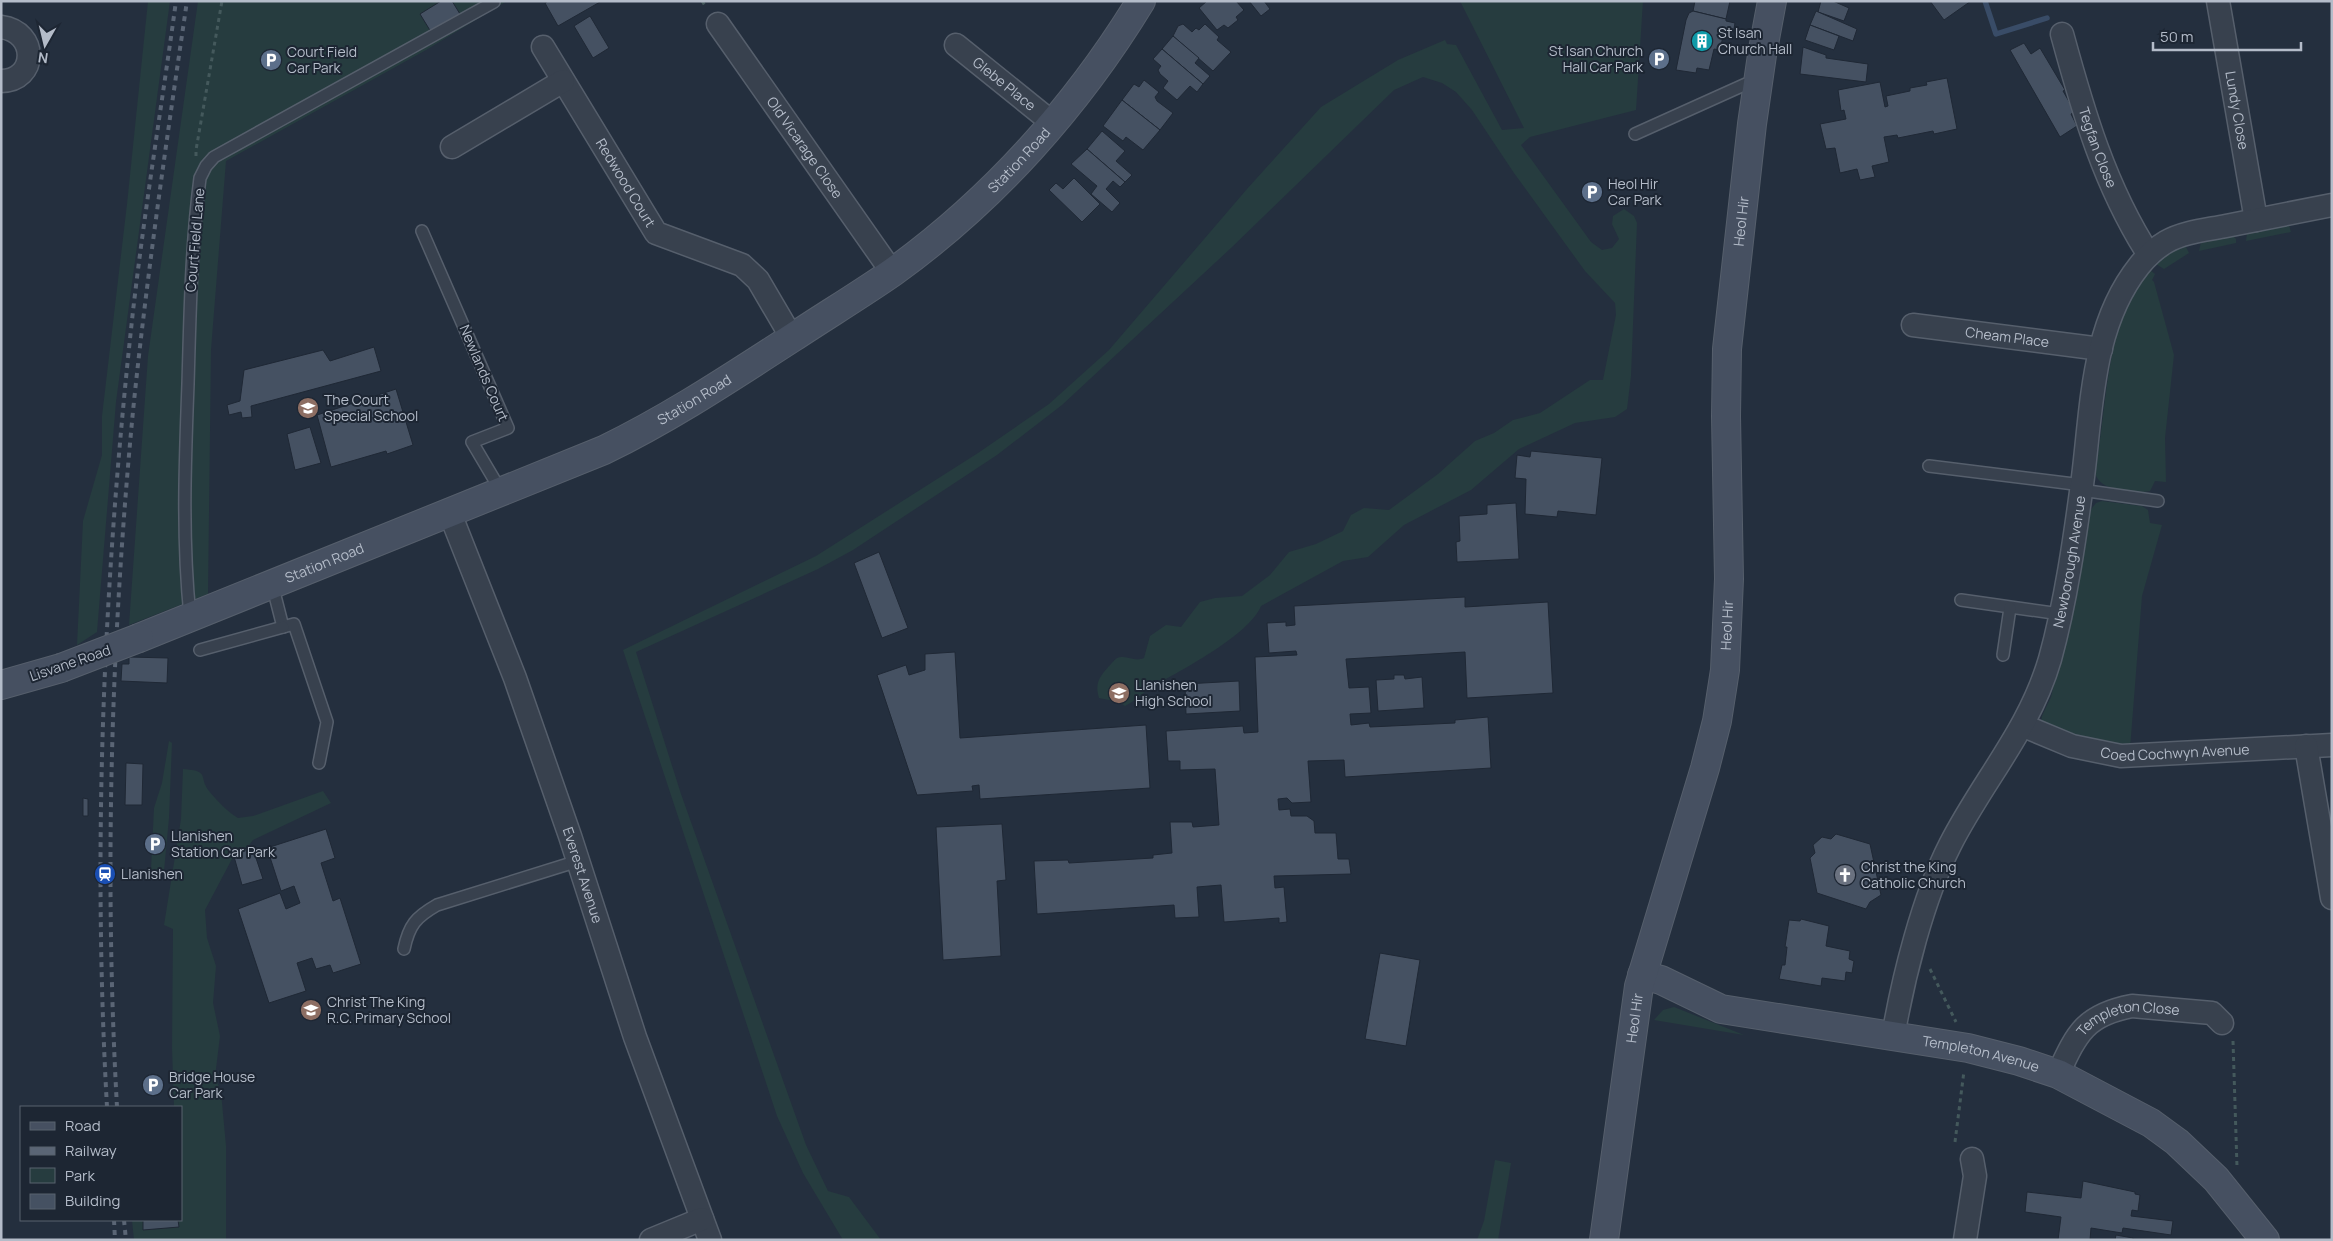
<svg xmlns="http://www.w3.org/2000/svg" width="2333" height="1241" font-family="Manrope,sans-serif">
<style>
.green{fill:#263c3f}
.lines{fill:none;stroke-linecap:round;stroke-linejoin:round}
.stream{stroke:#394c67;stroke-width:5.5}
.building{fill:#455162;stroke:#1f2835}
.lane-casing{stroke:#565f6c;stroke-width:14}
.street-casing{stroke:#565f6c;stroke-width:25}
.secondary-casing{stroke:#565f6c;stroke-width:30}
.path{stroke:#44595c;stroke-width:3;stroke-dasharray:4 4;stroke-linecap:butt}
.lane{stroke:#38414e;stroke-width:11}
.street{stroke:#38414e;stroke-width:22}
.secondary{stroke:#465061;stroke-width:28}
.rail{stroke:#5a6575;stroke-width:4;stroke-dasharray:5 5;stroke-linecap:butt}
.secondary-bridge-casing{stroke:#565f6c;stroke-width:30;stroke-linecap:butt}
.secondary-bridge{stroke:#465061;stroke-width:28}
.labels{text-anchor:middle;stroke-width:4;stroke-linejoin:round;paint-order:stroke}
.poi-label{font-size:14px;fill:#b4bcc9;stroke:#1d2633;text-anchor:start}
.street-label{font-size:14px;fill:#b4bcc9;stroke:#1d2633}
</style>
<rect width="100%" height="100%" fill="#242f3e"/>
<!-- green -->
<g class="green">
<path d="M 148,1 L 170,1 L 116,402 L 97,632 L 77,645 L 83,521 L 102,455 L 102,416 L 127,204 Z"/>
<path d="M 198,1 L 507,1 L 426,50 L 226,161 L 211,350 L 208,594 L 129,625 L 148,356 Z"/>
<path d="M 1460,1 L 1643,1 L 1636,110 L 1530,137 L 1521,145 L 1591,242 L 1602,250 L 1612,248 L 1619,239 L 1612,224 L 1613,216 L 1624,209 L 1634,216 L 1637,223 L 1631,376 L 1627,409 L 1615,417 L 1575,423 L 1519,449 L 1471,490 L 1404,525 L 1368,557 L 1343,561 L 1261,606 C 1250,634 1184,669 1157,684 C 1145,690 1137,700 1125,706 L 1119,702 L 1099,698 C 1094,682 1101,675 1111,664 C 1114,661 1116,657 1121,657 C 1129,656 1135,662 1144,658 L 1150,636 L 1166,625 L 1181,627 L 1200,602 L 1215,598 L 1242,596 L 1270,575 L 1289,552 L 1316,544 L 1343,531 L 1351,515 L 1364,508 L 1389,510 L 1438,474 L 1475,441 L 1494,433 L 1513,420 L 1540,413 L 1590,380 L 1603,380 L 1616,315 L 1615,303 L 1585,271 L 1514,173 L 1472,110 L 1456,92 L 1442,83 L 1423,77 L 1394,90 L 1231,248 L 1062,405 L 997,455 L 853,550 L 818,569 L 636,652 L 681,794 L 806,1145 L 828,1191 L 849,1197 L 881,1240 L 843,1240 L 803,1173 L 777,1116 L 623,650 L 816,556 L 978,453 L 1049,404 L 1109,350 L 1247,189 L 1321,107 L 1398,60 L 1445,40 L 1447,44 L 1456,45 L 1502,130 L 1524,128 Z"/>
<path d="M 2289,225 L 2291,232 L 2246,241 L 2247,233 Z"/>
<path d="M 2232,235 L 2236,239 L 2236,243 L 2199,251 L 2201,242 Z"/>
<path d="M 2185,245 L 2189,253 L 2164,269 L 2156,264 L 2168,253 Z"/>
<path d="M 2150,270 L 2155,274 L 2152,280 L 2154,282 L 2174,355 L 2165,438 L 2166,482 L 2155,481 L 2150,491 L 2144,492 C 2127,490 2101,492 2095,473 C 2104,424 2105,371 2120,324 C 2126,304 2138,287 2150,270 Z"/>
<path d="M 2102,501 L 2142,506 L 2148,510 L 2150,523 L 2162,525 L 2142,596 L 2130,749 L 2102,746 L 2041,723 L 2042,716 L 2051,697 L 2061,656 L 2089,512 L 2096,503 Z"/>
<path d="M 169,741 L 172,743 L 169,818 L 164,871 L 158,875 L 153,873 L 151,869 L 154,808 L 162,783 Z"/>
<path d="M 183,769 C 211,771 198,777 209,791 C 217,801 228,812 238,818 L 253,816 L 323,791 L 331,803 L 253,840 L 245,850 L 233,857 L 205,910 L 207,938 L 216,966 L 213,1003 L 220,1036 L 215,1077 L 221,1092 L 226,1146 L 226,1240 L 134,1240 L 132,1220 L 143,1220 L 144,1230 L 178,1227 L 178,1220 L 181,1220 L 181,1107 L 174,1107 L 172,1048 L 173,929 L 164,925 L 181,819 Z"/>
<path d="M 1674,1007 L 1744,1035 L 1654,1020 L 1663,1010 Z"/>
<path d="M 1495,1160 L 1511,1163 L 1498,1240 L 1477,1240 L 1484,1221 Z"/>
</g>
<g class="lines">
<!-- stream -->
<path class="stream" d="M 1985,1 L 1996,34 L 2047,18"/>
</g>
<!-- building -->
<g class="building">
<path d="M 441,1 L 452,1 L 460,14 L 431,32 L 420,14 Z"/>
<path d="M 548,1 L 599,1 L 600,2 L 558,26 L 545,3 Z"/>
<path d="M 1207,1 L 1236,1 L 1244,10 L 1236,17 L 1238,20 L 1228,28 L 1224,25 L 1217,30 L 1199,8 Z"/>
<path d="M 1249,1 L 1264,1 L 1270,9 L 1261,16 Z"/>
<path d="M 1695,1 L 1730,1 L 1726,19 L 1693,11 Z"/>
<path d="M 1821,1 L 1833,1 L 1849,8 L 1844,21 L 1818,12 Z"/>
<path d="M 1930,1 L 1971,1 L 1944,20 Z"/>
<path d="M 1693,11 L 1726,19 L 1726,21 L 1735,23 L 1733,34 L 1724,32 L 1720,50 L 1714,49 L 1709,70 L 1697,68 L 1696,73 L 1676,70 L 1686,20 L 1689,13 Z"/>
<path d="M 1816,11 L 1857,29 L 1853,41 L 1810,25 Z"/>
<path d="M 590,16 L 609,48 L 593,58 L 574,26 Z"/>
<path d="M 1183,24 L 1192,32 L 1196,28 L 1199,30 L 1205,24 L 1219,37 L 1217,40 L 1231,52 L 1213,71 L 1173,36 L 1178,26 Z"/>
<path d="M 1810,25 L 1839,36 L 1834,50 L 1805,40 Z"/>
<path d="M 1173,36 L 1199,58 L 1195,63 L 1210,76 L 1203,84 L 1162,49 Z"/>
<path d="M 2024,43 L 2031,54 L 2040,48 L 2065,90 L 2063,91 L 2075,112 L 2071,114 L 2077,126 L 2060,137 L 2010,50 Z"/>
<path d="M 1803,47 L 1826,55 L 1826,58 L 1868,64 L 1866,82 L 1800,74 Z"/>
<path d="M 1162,49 L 1203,84 L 1197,92 L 1190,86 L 1177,100 L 1163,88 L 1168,81 L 1160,74 L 1158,70 L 1161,66 L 1153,59 Z"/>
<path d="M 1947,78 L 1957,129 L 1934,134 L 1933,131 L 1898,138 L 1897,135 L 1884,137 L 1889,162 L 1872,166 L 1875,177 L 1860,180 L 1857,169 L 1840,173 L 1835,148 L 1826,149 L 1820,124 L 1846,119 L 1844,110 L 1841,111 L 1838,90 L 1880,82 L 1885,107 L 1888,106 L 1886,96 L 1910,91 L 1910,88 L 1927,85 L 1926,82 Z"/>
<path d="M 1144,80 L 1159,92 L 1155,97 L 1157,101 L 1173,113 L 1160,130 L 1122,100 L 1134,84 L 1139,87 Z"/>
<path d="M 1122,100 L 1160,130 L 1143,150 L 1126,137 L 1123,141 L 1103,126 Z"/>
<path d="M 1102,131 L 1125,151 L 1116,161 L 1132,175 L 1125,182 L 1087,149 Z"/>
<path d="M 1087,149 L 1125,182 L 1120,187 L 1113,181 L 1106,189 L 1120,203 L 1112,212 L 1091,194 L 1097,186 L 1071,164 Z"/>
<path d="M 1074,178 L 1100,204 L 1082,222 L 1049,190 L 1056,183 L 1063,189 Z"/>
<path d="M 374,347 L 381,371 L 251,406 L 252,417 L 242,418 L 241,412 L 229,415 L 227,405 L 240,401 L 244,370 L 323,350 L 330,361 Z"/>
<path d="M 396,389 L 413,445 L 387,454 L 386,451 L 331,467 L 317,415 Z"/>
<path d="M 310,427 L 321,463 L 295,470 L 287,434 Z"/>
<path d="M 1531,451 L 1602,458 L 1596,515 L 1558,511 L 1557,517 L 1525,514 L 1526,479 L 1515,478 L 1517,455 L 1530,457 Z"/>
<path d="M 1516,503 L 1519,559 L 1457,562 L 1456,542 L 1460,541 L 1459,516 L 1487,514 L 1487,505 Z"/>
<path d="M 879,552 L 908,628 L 882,638 L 854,563 Z"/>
<path d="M 1465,597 L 1465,607 L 1548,602 L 1553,693 L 1467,698 L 1465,652 L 1346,659 L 1349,688 L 1369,687 L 1371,713 L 1350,714 L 1351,725 L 1369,723 L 1370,727 L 1455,723 L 1455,720 L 1488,717 L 1491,768 L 1345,777 L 1344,760 L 1308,761 L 1311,802 L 1292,803 L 1287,798 L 1278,799 L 1279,810 L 1290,809 L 1291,816 L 1307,816 L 1314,821 L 1315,833 L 1336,833 L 1338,859 L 1349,859 L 1351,874 L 1274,876 L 1275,888 L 1284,887 L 1287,922 L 1279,923 L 1279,918 L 1224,922 L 1221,885 L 1197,887 L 1199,917 L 1175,918 L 1174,905 L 1037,914 L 1034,861 L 1068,860 L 1069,863 L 1153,858 L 1153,855 L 1172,853 L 1170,822 L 1192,822 L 1193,827 L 1219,825 L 1215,769 L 1180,770 L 1180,761 L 1168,761 L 1166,731 L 1243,726 L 1244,733 L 1258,732 L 1255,657 L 1297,655 L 1296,651 L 1269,653 L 1267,623 L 1286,622 L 1286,626 L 1295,625 L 1294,606 Z"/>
<path d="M 955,652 L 960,738 L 1146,725 L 1150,788 L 980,799 L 979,785 L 972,786 L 973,791 L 917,795 L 877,675 L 906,665 L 909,675 L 925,670 L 925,654 Z"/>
<path d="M 129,657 L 168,658 L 167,683 L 121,681 L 122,664 L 129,664 Z"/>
<path d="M 1394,675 L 1404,675 L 1405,679 L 1422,677 L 1424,708 L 1378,711 L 1376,680 L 1394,679 Z"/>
<path d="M 1239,681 L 1240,711 L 1186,714 L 1185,684 Z"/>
<path d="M 126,763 L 143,764 L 142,805 L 125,805 Z"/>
<path d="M 83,798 L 88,799 L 88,816 L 83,816 Z"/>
<path d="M 1002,824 L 1006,880 L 997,881 L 1001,956 L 943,960 L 936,827 Z"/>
<path d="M 326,829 L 335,858 L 321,863 L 333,901 L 340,898 L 361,964 L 333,973 L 330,965 L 316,969 L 312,958 L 297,963 L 306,991 L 269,1003 L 238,909 L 280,893 L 286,909 L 300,903 L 294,886 L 281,891 L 267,848 Z"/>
<path d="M 1836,834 L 1870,844 L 1881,895 L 1870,902 L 1866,909 L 1817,893 L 1810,858 L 1815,853 L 1813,845 L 1822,837 L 1831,839 Z"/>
<path d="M 252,846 L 263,879 L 242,885 L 233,853 Z"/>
<path d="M 1801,919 L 1829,926 L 1826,946 L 1850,951 L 1849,959 L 1854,961 L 1852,973 L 1846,972 L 1845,981 L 1822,978 L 1821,986 L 1779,979 L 1782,965 L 1785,965 L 1787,947 L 1785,947 L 1789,920 L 1800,921 Z"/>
<path d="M 1380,953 L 1420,960 L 1406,1046 L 1365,1039 Z"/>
<path d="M 2083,1181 L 2135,1192 L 2135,1194 L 2140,1195 L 2138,1211 L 2132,1210 L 2131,1216 L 2173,1221 L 2171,1235 L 2123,1228 L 2122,1233 L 2091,1228 L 2090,1240 L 2058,1240 L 2061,1217 L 2025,1212 L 2027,1192 L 2081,1198 Z"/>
<path d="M 143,1220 L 178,1220 L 179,1227 L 143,1230 Z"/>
<path d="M 2116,1235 L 2133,1238 L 2133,1240 L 2115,1240 Z"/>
</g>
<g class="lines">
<!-- lane casing -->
<g class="lane-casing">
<g id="lane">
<path d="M 1635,134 L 1746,84 L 1757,85"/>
<path d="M 422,231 L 508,428 L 472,442 L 501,491"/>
<path d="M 1929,466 L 2082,485"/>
<path d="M 2081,490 L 2158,501"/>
<path d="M 272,584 L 283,627 L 294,624 L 327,722 L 319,763"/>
<path d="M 1961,600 L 2060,614"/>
<path d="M 190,616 C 182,539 185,462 188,384 C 190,315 191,247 200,178 L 206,166 L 214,157 L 494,2"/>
<path d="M 200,650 L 283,627"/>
<path d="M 2003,655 L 2010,608"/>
<path d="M 404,949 C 409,925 416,917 437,905 L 578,861"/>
</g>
</g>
<!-- street casing -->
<g class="street-casing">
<g id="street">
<path id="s1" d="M 2218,1 L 2256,220"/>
<path id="s2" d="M 718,24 L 892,272"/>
<path d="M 1,27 C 39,32 37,81 1,81"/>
<path id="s3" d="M 2062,34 C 2083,111 2105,187 2149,255"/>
<path id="s4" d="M 956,45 L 1054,124"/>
<path id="s5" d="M 543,47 L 656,233 L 742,265 L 758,280 L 792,338"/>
<path d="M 452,147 L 563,81"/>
<path id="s6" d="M 1913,325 L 2101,349"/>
<path id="s7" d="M 449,511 L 515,678 L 570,836 L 635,1037 L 710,1240"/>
<path id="s8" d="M 2024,726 L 2072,746 L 2121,756 L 2332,745"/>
<path d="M 2306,746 L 2332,898"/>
<path id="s9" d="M 1893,1037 C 1903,978 1923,898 1950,845 C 1983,780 2029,731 2050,659 C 2066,601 2075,537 2083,477 C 2092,405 2092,325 2139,266 C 2146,257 2156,248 2166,242 C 2183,232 2206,230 2226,226 C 2261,219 2296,212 2332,205"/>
<path id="s10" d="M 2058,1074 C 2077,1033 2085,1015 2132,1006 L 2212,1013 L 2222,1023"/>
<path d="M 651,1240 L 702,1219"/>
<path d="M 1965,1240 L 1975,1176 L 1972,1159"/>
</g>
</g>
<!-- secondary casing -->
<g class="secondary-casing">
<g id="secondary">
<path id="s11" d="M 139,638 L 604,450 C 670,418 730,378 792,338 C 825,316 860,295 893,272 C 993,200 1077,106 1141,1"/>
<path d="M 1,685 L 61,668"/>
<path id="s12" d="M 1642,975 L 1661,980 L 1721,1009 L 1968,1048 L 2019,1061 L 2058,1074 L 2151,1123 L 2177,1142 L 2216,1179 L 2265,1240"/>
<path id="s13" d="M 1604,1240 L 1639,986 L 1705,768 L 1717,721 L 1725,670 L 1729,579 L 1726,416 L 1727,349 L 1752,124 L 1762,55 L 1772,1"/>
</g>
</g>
<!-- path -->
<g class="path">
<path d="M 702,1 L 706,7"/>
<path d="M 196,156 L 196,150 L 222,1"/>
<path d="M 1930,969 L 1956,1022"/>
<path d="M 2233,1041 L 2237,1167"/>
<path d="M 1955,1142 L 1964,1071"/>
</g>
<!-- lane -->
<use href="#lane" class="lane"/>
<!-- street -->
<use href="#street" class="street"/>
<!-- secondary -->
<use href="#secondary" class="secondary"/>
<!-- rail -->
<g class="rail">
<path d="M 107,1107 C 92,842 104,575 133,311 C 145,207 162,104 176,1"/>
<path d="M 117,1107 C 104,875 111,642 133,411 C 147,274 167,137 187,1"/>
<path d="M 114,1220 L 115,1240"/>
<path d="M 124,1220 L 126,1240"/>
</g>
<!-- secondary-bridge casing -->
<g class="secondary-bridge-casing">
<path id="secondary-bridge" d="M 61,668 L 139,638"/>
</g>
<!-- secondary-bridge -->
<use href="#secondary-bridge" class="secondary-bridge"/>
</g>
<!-- icons -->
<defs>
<g id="building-disc" transform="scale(1.125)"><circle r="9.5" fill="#0f9aa8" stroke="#1d2633"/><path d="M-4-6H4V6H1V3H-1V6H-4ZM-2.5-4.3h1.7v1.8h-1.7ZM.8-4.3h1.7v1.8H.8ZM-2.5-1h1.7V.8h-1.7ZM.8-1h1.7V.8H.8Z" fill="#fff"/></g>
<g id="parking-disc" transform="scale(1.125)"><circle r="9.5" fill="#5c6f8a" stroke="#1d2633"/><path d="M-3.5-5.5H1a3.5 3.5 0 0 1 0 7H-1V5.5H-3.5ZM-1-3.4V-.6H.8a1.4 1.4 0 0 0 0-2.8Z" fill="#fff"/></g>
<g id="school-disc" transform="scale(1.125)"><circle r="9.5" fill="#8d6e63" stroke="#1d2633"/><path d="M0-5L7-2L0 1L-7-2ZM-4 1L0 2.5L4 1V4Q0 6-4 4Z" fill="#fff"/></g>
<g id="station-disc" transform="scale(1.125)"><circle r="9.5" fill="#1a4fb4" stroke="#1d2633"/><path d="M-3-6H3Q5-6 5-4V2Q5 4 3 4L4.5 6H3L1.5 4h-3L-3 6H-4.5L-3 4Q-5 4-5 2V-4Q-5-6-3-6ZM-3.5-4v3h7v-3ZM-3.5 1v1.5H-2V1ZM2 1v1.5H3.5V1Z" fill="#fff"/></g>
<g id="church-disc" transform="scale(1.125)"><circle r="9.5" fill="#6b7280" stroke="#1d2633"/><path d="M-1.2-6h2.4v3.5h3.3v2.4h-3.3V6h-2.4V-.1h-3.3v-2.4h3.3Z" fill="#fff"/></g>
</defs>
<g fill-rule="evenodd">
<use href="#building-disc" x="1702" y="41"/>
<use href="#parking-disc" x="1659" y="59"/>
<use href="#parking-disc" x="271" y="60"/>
<use href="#parking-disc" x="1592" y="192"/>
<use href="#school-disc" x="308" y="408"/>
<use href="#school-disc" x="1119" y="693"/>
<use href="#parking-disc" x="155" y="844"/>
<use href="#station-disc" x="105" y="874"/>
<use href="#church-disc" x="1845" y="875"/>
<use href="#school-disc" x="311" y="1010"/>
<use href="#parking-disc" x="153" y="1085"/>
</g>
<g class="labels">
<!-- poi labels -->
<g class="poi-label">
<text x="1718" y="38">St Isan<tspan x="1718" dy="16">Church Hall</tspan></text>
<text x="1643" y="56" text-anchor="end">St Isan Church<tspan x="1643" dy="16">Hall Car Park</tspan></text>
<text x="287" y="57">Court Field<tspan x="287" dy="16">Car Park</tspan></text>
<text x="1608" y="189">Heol Hir<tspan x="1608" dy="16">Car Park</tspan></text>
<text x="324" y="405">The Court<tspan x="324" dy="16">Special School</tspan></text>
<text x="1135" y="690">Llanishen<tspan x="1135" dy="16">High School</tspan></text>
<text x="171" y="841">Llanishen<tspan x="171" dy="16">Station Car Park</tspan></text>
<text x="1861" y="872">Christ the King<tspan x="1861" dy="16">Catholic Church</tspan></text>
<text x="121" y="879">Llanishen</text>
<text x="327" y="1007">Christ The King<tspan x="327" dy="16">R.C. Primary School</tspan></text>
<text x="169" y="1082">Bridge House<tspan x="169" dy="16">Car Park</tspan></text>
</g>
<!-- street labels -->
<g class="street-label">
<text dy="5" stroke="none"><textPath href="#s4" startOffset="62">Glebe Place</textPath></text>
<text dy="5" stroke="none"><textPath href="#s1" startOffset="111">Lundy Close</textPath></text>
<text dy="5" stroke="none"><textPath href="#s3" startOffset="119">Tegfan Close</textPath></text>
<text dy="5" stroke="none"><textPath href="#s2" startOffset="151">Old Vicarage Close</textPath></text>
<text dy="5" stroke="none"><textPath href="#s11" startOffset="1010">Station Road</textPath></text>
<text dy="5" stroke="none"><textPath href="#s5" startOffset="159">Redwood Court</textPath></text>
<text dy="5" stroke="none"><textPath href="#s13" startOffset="1034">Heol Hir</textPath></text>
<text transform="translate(195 240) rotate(-85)" y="5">Court Field Lane</text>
<text dy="5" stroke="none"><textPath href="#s6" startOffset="95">Cheam Place</textPath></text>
<text transform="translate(484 373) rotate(67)" y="5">Newlands Court</text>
<text dy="5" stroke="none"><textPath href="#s11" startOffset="605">Station Road</textPath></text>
<text dy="5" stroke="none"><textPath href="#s9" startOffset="512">Newborough Avenue</textPath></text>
<text dy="5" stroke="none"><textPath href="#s11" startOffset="200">Station Road</textPath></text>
<text dy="5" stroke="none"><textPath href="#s13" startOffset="629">Heol Hir</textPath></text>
<text transform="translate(70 663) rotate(-19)" y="5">Lisvane Road</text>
<text dy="5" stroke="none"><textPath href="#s8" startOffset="156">Coed Cochwyn Avenue</textPath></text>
<text dy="5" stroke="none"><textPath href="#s7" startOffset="388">Everest Avenue</textPath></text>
<text dy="5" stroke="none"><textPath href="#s13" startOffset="224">Heol Hir</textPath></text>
<text dy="5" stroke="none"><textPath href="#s10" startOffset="100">Templeton Close</textPath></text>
<text dy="5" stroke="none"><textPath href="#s12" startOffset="350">Templeton Avenue</textPath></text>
</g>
</g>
<!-- border -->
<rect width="2333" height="1241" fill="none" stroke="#b4bcc9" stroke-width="5"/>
<!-- legend -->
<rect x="20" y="1106" width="162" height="115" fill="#1d2633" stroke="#59626f"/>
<rect x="30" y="1122" width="25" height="8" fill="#465061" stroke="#59626f"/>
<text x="65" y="1131" font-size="15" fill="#b4bcc9">Road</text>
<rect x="30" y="1147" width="25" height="8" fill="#5a6575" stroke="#59626f"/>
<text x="65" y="1156" font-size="15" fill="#b4bcc9">Railway</text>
<rect x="30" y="1168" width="25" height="15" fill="#263c3f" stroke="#59626f"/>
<text x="65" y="1181" font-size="15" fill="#b4bcc9">Park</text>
<rect x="30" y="1194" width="25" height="15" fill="#455162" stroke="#59626f"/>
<text x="65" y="1206" font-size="15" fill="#b4bcc9">Building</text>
<!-- north arrow -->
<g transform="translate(45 45) rotate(188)" stroke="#1d2633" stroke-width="4" paint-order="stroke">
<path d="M0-4L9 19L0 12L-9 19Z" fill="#b4bcc9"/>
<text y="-8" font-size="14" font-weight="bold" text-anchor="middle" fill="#b4bcc9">N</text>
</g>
<!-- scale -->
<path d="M2153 42v8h148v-8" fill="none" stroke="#b4bcc9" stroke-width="2.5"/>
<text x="2160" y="42" font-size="15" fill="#b4bcc9" stroke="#1d2633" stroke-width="4" paint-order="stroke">50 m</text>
</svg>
